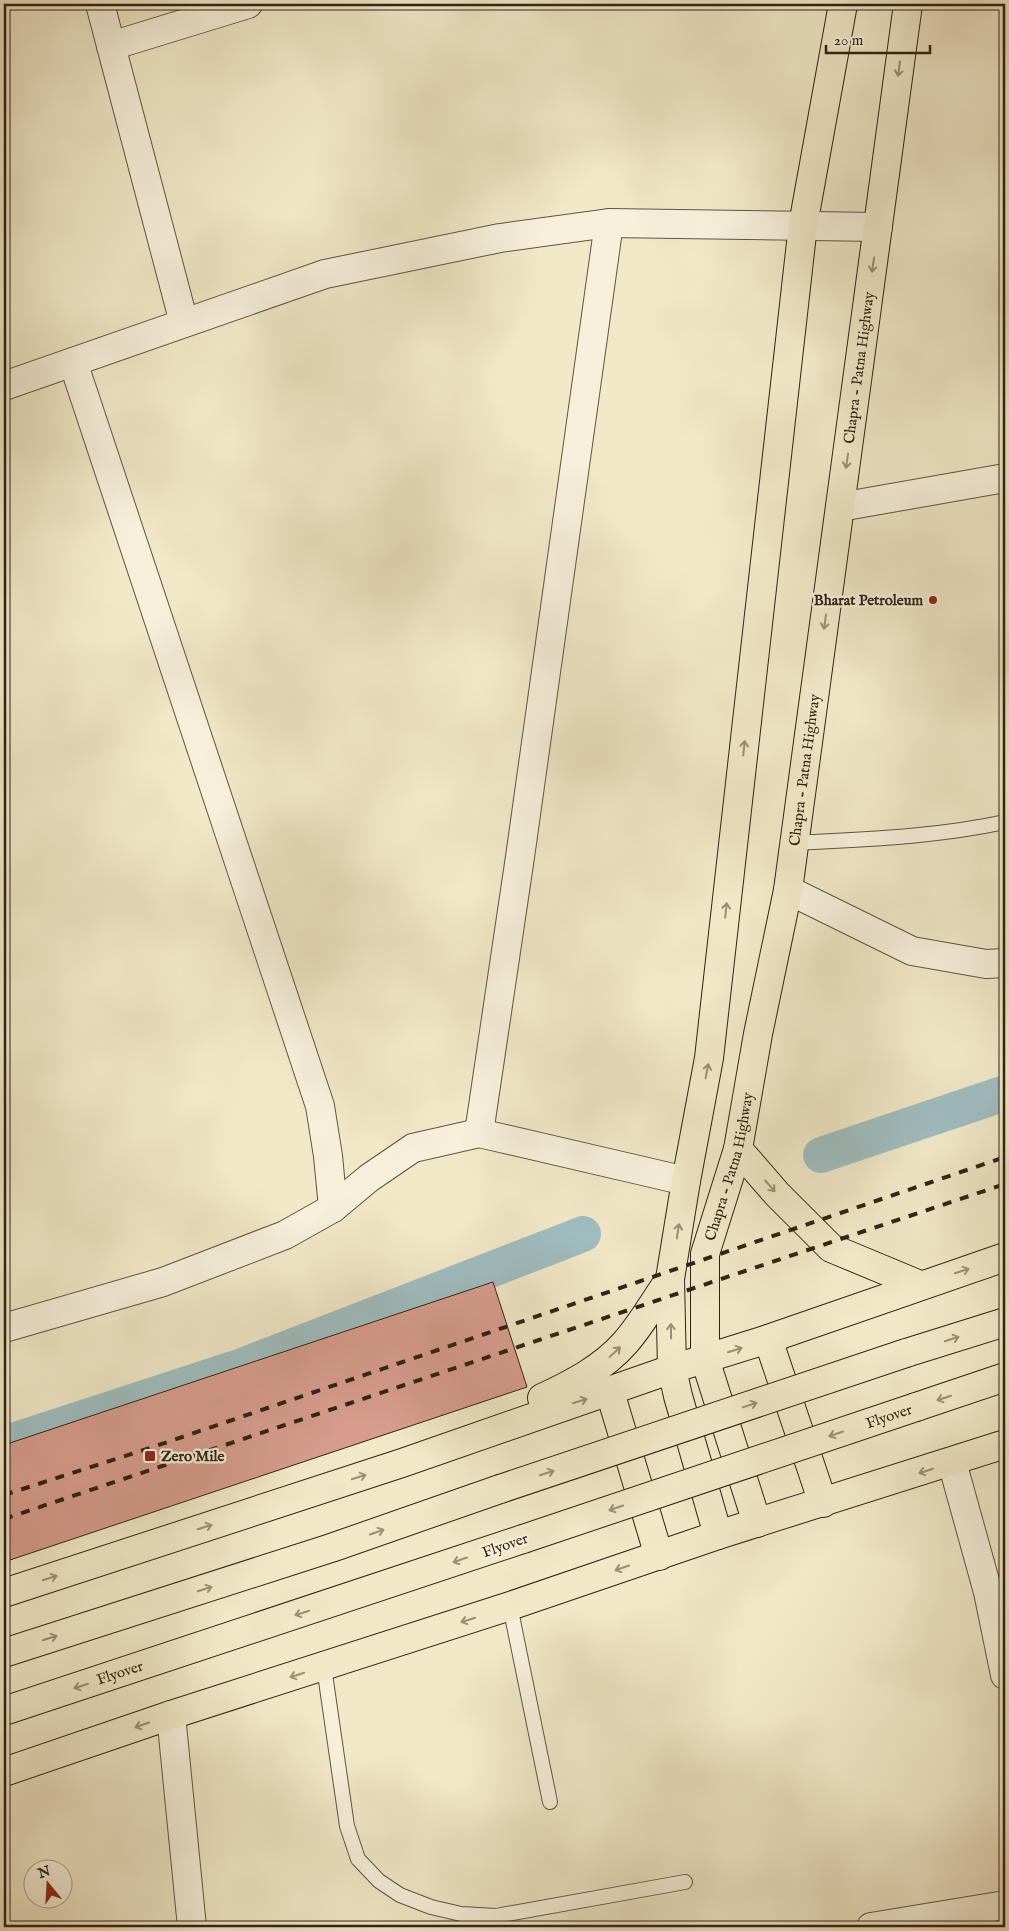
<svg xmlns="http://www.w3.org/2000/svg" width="1009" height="1931" font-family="'IM FELL English',serif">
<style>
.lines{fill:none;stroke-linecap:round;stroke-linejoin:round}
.canal{stroke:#9fbdc0;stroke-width:36}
.building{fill:#d79c8e;stroke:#302214}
.lane-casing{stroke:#605441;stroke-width:16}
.street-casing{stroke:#605441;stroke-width:30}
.highway-casing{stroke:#302214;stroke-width:30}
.lane{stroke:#f6f0db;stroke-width:14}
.street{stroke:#f6f0db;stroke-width:28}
.highway{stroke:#f1e8c8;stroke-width:28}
.rail{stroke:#302214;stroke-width:4;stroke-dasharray:9 9;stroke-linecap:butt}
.highway-bridge-casing{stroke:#302214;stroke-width:30;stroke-linecap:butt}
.highway-bridge{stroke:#f1e8c8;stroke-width:28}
.oneway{stroke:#9a8f77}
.poi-dot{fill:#8f2418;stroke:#f6f0db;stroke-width:2}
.labels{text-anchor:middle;stroke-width:4.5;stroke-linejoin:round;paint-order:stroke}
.street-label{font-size:15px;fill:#302214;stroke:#f6f0db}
.poi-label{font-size:15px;font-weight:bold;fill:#302214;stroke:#f6f0db;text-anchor:end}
</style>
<rect width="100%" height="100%" fill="#f1e8c8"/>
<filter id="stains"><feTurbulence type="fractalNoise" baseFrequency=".004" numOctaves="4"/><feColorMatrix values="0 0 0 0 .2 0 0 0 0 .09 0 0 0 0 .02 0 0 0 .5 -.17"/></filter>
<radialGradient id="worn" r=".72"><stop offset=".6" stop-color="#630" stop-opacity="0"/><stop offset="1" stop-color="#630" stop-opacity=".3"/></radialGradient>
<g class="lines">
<!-- canal -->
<g class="canal">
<path d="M 821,1155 L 1005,1093"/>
<path d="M 4,1444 L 242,1366 L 583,1234"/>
</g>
</g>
<!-- building -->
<path class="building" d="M 493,1282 L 527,1387 L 4,1562 L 4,1445 Z"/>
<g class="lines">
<!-- lane casing -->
<g class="lane-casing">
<g id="lane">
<path d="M 795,843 C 866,839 936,837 1005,822"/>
<path d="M 510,1606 L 550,1802"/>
<path d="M 324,1667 L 347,1826 L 358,1859 L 379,1881 L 400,1895 L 431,1907 L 461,1914 L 496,1916 L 685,1882"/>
</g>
</g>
<!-- street casing -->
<g class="street-casing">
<g id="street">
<path d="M 100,4 L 184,323"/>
<path d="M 111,46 L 248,4"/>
<path d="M 73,362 L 320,1106 L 328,1156 L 333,1208"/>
<path d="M 4,386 L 325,274 L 500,238 L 609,223 L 878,227"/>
<path d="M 840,507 L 1005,478"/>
<path d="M 788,890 L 912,951 L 986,964 L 1005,963"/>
<path d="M 479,1133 L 520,857 L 609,223"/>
<path d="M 4,1328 L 163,1282 L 285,1235 L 333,1208 L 369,1178 L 413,1148 L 479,1133 L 686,1181"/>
<path d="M 952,1462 L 988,1592 L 1005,1675"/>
<path d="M 171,1715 L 192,1927"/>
<path d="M 871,1927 L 1005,1905"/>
</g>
</g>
<!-- highway casing -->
<g class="highway-casing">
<g id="highway">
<path d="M 738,1149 L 777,1194 L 831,1248 L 920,1285"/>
<path d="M 768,1339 L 823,1503"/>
<path d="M 906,1353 L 1005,1322"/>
<path d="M 610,1392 L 659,1556"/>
<path d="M 542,1398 C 572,1384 603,1368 625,1343 C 642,1324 655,1300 670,1279"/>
<path d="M 916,1407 L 1005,1377"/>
<path id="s1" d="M 757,1523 L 705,1359 L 705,1254 L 738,1149 L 758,1034 L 788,890 L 908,4"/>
<path d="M 718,1535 L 678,1396 L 672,1369 L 670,1279 L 686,1181 L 709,1058 L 803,225 L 843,4"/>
<path d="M 4,1593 L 402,1463 L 672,1369 L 768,1339 L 1005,1257"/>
<path d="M 4,1653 L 331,1548 L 500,1489"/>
<path id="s2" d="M 4,1711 L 523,1539"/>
<path d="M 4,1772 L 171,1715 L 510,1606 L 718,1535 L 1005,1444"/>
</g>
</g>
<!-- lane -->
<use href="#lane" class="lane"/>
<!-- street -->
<use href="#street" class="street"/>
<!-- highway -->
<use href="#highway" class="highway"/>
<!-- rail -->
<g class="rail">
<path d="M 4,1495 L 147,1449 L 1005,1157"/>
<path d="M 4,1519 L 1005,1184"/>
</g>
<!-- highway-bridge casing -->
<g class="highway-bridge-casing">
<g id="highway-bridge">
<path d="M 500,1489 L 906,1353"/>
<path id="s3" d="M 523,1539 L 916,1407"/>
</g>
</g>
<!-- highway-bridge -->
<use href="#highway-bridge" class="highway-bridge"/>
</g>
<!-- one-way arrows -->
<defs><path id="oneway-shaft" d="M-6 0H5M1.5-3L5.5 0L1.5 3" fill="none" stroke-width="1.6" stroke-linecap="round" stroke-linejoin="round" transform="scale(1.25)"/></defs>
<g class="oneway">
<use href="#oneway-shaft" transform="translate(899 69) rotate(98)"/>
<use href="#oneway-shaft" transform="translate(873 265) rotate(98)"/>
<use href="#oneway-shaft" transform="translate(847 461) rotate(98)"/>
<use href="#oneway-shaft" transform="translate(825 622) rotate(98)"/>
<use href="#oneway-shaft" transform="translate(744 748) rotate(-84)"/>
<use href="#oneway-shaft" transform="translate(726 910) rotate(-84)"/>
<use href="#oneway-shaft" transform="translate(707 1071) rotate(-79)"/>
<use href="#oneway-shaft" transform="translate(770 1186) rotate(49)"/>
<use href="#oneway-shaft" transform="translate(678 1231) rotate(-81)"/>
<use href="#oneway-shaft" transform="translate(962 1271) rotate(-18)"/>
<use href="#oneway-shaft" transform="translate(671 1331) rotate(-91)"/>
<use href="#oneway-shaft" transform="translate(952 1339) rotate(-18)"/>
<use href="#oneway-shaft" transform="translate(735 1350) rotate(-17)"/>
<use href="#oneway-shaft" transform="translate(615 1352) rotate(-43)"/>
<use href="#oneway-shaft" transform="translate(944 1398) rotate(162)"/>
<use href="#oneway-shaft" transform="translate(580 1401) rotate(-17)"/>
<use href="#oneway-shaft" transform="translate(750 1405) rotate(-18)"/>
<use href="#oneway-shaft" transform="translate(836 1434) rotate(161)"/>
<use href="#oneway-shaft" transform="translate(926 1471) rotate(162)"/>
<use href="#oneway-shaft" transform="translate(547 1473) rotate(-18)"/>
<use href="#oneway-shaft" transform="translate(359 1477) rotate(-18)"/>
<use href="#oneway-shaft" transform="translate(616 1508) rotate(161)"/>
<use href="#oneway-shaft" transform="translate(205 1527) rotate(-18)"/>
<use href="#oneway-shaft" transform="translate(377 1532) rotate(-19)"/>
<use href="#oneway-shaft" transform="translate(460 1560) rotate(161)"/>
<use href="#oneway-shaft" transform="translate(622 1568) rotate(161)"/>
<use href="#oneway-shaft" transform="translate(50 1578) rotate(-18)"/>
<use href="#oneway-shaft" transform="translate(205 1589) rotate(-18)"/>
<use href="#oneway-shaft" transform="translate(302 1613) rotate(162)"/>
<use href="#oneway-shaft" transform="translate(468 1620) rotate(162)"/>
<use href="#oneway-shaft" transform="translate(50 1638) rotate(-18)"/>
<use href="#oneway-shaft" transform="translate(297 1675) rotate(162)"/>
<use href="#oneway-shaft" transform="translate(81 1686) rotate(162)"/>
<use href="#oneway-shaft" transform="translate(142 1725) rotate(161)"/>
</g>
<!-- markers -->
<g class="poi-dot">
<circle cx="933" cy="600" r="5"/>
<rect x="144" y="1450" width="12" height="12" rx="2.5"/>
</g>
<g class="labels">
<!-- street labels -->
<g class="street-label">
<text dy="5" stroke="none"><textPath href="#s1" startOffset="1178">Chapra - Patna Highway</textPath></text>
<text dy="5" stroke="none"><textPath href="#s1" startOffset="772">Chapra - Patna Highway</textPath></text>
<text dy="5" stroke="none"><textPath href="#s1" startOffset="368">Chapra - Patna Highway</textPath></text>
<text dy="5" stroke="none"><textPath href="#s3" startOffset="386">Flyover</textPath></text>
<text transform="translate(505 1545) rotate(-19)" y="5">Flyover</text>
<text dy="5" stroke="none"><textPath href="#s2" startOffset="122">Flyover</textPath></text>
</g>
<!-- poi labels -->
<g class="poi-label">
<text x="923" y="605">Bharat Petroleum</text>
<text x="161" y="1461" text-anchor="start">Zero Mile</text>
</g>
</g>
<!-- margin -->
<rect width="1009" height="1931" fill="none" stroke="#f1e8c8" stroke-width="20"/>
<rect x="5" y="5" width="999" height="1921" fill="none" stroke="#302214" stroke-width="2.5"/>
<rect x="10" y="10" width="989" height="1911" fill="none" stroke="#302214"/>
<!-- north arrow -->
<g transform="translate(48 1884) rotate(342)"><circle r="24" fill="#f6f0db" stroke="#a79e8b"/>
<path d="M0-4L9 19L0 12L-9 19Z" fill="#8f2418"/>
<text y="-8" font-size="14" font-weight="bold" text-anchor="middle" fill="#302214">N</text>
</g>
<!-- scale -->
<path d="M826 45v8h104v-8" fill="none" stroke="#302214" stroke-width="2.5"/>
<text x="834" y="45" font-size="15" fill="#302214" stroke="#f6f0db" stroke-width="4" paint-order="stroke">20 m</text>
<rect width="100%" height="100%" filter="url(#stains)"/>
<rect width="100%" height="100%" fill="url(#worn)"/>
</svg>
